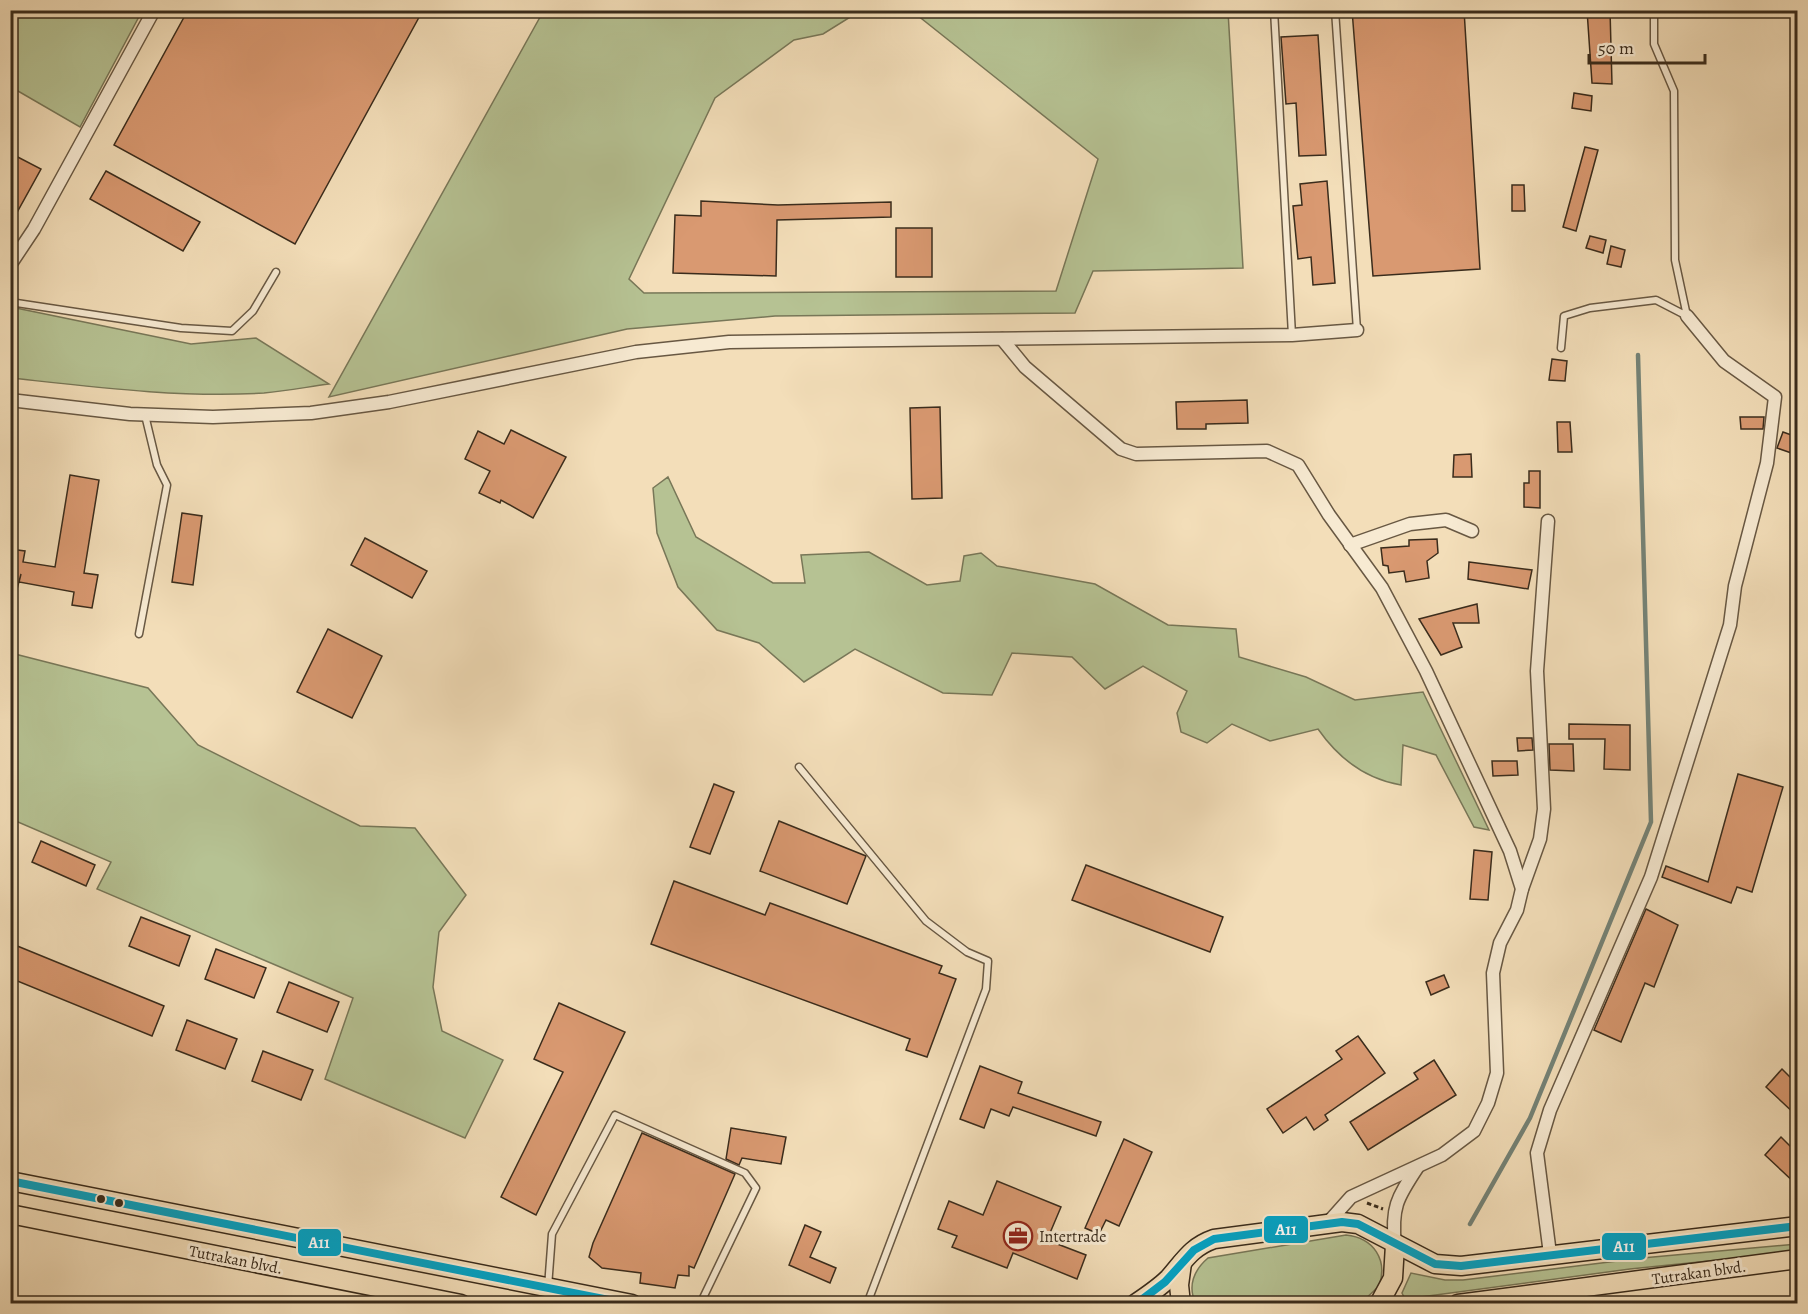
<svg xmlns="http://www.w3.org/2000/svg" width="1808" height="1314" font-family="Alegreya,serif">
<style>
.green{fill:#b6c293;stroke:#787758;stroke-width:1.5}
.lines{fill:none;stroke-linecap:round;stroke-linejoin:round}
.stream{stroke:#748276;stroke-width:4.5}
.building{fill:#d99971;stroke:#3a2c1c;stroke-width:1.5}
.service-casing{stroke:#685843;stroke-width:9}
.minor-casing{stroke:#685843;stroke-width:15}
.primary-casing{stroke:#3a2c1c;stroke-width:21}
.path{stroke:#3a2c1c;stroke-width:3;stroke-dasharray:4.5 3;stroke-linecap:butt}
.service{stroke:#f7ead2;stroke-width:6}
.minor{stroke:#f7ead2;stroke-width:12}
.primary{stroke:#f3deb9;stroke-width:18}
.bus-1-casing{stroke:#f7ead2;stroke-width:12}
.bus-1{stroke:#03a3c5;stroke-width:8}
.bus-dot{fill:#3a2c1c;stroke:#f7ead2;stroke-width:2}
.labels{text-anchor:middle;stroke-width:6;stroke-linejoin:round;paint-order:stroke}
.poi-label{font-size:16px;fill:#3a2c1c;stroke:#f7ead2;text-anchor:start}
.street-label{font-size:16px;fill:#3a2c1c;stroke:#f7ead2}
.line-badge{stroke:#f7ead2;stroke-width:2}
.badge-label{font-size:16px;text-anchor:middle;font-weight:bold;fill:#fff}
</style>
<rect width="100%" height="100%" fill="#f3deb9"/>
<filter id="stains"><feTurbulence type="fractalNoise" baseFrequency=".00333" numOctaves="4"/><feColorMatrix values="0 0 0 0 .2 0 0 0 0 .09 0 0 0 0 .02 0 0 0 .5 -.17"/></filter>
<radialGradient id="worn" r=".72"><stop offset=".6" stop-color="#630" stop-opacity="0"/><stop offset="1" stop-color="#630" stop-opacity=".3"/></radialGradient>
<!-- green -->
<g class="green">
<path d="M 11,10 L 142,11 L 80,127 L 11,87 Z"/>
<path d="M 544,10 L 860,11 L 823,34 L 794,40 L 715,98 L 629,279 L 644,293 L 1056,291 L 1098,159 L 912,11 L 1228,11 L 1243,268 L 1093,271 L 1075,313 L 775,316 L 627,329 L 329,397 Z"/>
<path d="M 11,307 L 191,344 L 256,338 L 329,384 C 307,387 286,391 264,393 C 180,398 94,387 11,378 Z"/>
<path d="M 668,477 L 696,537 L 773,583 L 805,583 L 801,555 L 869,552 L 927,585 L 960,581 L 964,556 L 981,553 L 997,566 L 1095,584 L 1168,625 L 1236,629 L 1239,657 L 1306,677 L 1355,700 L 1423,692 L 1489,830 L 1474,827 L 1436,755 L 1403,745 L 1401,785 C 1365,779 1339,759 1318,729 L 1270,741 L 1232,724 L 1207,743 L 1181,732 L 1177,713 L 1187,691 L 1143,666 L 1105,689 L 1072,657 L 1012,653 L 992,695 L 943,693 L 855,649 L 804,682 L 759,643 L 717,630 L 678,587 L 657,533 L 653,488 Z"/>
<path d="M 11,653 L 148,688 L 198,745 L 360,826 L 415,828 L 466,895 L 439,932 L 433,987 L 442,1031 L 503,1060 L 465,1138 L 325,1079 L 353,998 L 97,889 L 111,862 L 11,819 L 11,802 L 14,794 L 10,792 Z"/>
<path d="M 1346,1235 C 1374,1238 1388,1260 1379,1286 L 1361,1303 L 1196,1304 C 1187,1286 1194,1270 1208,1258 Z"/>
<path d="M 1797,1244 L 1797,1252 L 1630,1269 L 1413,1298 L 1404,1297 L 1402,1293 L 1411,1273 L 1445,1280 L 1463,1280 L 1642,1258 Z"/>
</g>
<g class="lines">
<!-- stream -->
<path class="stream" d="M 1470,1224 L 1530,1118 L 1651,822 L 1638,355"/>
</g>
<!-- building -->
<g class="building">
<path d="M 188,10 L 423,10 L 295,244 L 114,145 Z"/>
<path d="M 1352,10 L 1464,10 L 1480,269 L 1373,276 Z"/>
<path d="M 1587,10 L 1610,10 L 1612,84 L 1592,83 Z"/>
<path d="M 1318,35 L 1326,155 L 1299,156 L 1296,103 L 1286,104 L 1281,37 Z"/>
<path d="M 1574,93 L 1592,96 L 1591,111 L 1572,108 Z"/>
<path d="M 1585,147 L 1598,150 L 1576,231 L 1563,227 Z"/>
<path d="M 10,153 L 41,169 L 10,225 Z"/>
<path d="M 106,171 L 200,222 L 183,251 L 90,199 Z"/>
<path d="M 1327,181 L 1335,283 L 1313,285 L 1311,257 L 1298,259 L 1293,206 L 1302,205 L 1300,184 Z"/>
<path d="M 1512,185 L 1524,185 L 1525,211 L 1512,211 Z"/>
<path d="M 701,201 L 778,205 L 891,202 L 891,217 L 777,220 L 776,276 L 673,273 L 675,215 L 701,216 Z"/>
<rect x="896" y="228" width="36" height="49"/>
<path d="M 1590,236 L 1606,240 L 1603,253 L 1586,248 Z"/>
<path d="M 1611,246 L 1625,250 L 1621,267 L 1607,264 Z"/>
<path d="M 1552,359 L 1567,361 L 1565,381 L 1549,380 Z"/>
<path d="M 1247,400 L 1248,423 L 1206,424 L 1206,429 L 1177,429 L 1176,402 Z"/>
<path d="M 940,407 L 942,498 L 912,499 L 910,408 Z"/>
<path d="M 1740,417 L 1764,417 L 1763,429 L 1741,429 Z"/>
<path d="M 1557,422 L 1570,422 L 1572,452 L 1558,452 Z"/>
<path d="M 511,430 L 566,457 L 533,518 L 501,500 L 500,503 L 479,493 L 490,471 L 465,459 L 478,431 L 504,444 Z"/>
<path d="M 1783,432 L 1797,437 L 1797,455 L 1777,448 Z"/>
<path d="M 1471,454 L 1472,477 L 1453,477 L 1454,455 Z"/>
<path d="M 1529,471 L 1540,471 L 1540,508 L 1524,507 L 1524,483 L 1529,483 Z"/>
<path d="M 70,475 L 99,480 L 84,573 L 98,575 L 92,608 L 72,605 L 74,592 L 19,582 L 21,574 L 16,593 L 10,593 L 10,549 L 25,551 L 23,562 L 55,567 Z"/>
<path d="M 182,513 L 202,516 L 193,585 L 172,582 Z"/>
<path d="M 365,538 L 427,571 L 412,598 L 351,565 Z"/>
<path d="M 1437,539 L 1438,553 L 1427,561 L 1429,578 L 1406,582 L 1404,571 L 1389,573 L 1388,566 L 1383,565 L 1381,548 L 1409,546 L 1409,540 Z"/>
<path d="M 1469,562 L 1532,570 L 1528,589 L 1468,579 Z"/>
<path d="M 1477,604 L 1479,623 L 1453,623 L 1462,647 L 1441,655 L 1419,619 Z"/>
<path d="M 328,629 L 382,656 L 352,718 L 297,692 Z"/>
<path d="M 1569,724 L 1630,725 L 1630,770 L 1604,769 L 1605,739 L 1569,739 Z"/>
<path d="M 1517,738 L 1532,738 L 1533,750 L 1518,751 Z"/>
<path d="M 1549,744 L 1573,744 L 1574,771 L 1550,770 Z"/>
<path d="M 1492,761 L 1517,761 L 1518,775 L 1493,776 Z"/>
<path d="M 1738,774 L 1783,787 L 1752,892 L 1737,887 L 1731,903 L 1662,877 L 1666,866 L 1708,882 Z"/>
<path d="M 714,784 L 734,792 L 710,854 L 690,847 Z"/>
<path d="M 779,821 L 866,856 L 847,904 L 760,871 Z"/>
<path d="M 41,841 L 95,865 L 86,886 L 32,862 Z"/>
<path d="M 1474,850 L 1492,852 L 1488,900 L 1470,899 Z"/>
<path d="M 1086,865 L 1223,917 L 1210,952 L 1072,900 Z"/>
<path d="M 674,881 L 765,915 L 770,903 L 942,966 L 939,973 L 956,979 L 927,1057 L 906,1050 L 910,1039 L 651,944 Z"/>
<path d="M 1646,909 L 1678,925 L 1654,987 L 1645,983 L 1621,1042 L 1594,1030 Z"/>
<path d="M 141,917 L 190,936 L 179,966 L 129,946 Z"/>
<path d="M 10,943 L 164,1006 L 152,1036 L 10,978 Z"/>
<path d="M 216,949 L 266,968 L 254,998 L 205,979 Z"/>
<path d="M 1444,975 L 1449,987 L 1431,995 L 1426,982 Z"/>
<path d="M 289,982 L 339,1002 L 327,1032 L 277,1012 Z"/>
<path d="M 559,1003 L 625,1032 L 536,1215 L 501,1197 L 563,1072 L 534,1059 Z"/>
<path d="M 187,1020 L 237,1039 L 225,1069 L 176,1050 Z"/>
<path d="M 1358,1036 L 1385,1073 L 1325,1115 L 1328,1120 L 1314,1130 L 1306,1117 L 1283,1133 L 1267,1109 L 1342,1059 L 1336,1051 Z"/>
<path d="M 263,1051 L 313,1070 L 301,1100 L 252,1081 Z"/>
<path d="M 1434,1060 L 1456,1095 L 1368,1150 L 1350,1122 L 1418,1079 L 1414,1073 Z"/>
<path d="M 980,1066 L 1022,1082 L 1018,1093 L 1101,1122 L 1096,1136 L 1013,1107 L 1009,1116 L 991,1109 L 984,1128 L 960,1119 Z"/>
<path d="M 1782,1069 L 1797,1084 L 1797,1116 L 1766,1087 Z"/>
<path d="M 731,1128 L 786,1137 L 781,1164 L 742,1158 L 739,1165 L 726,1159 Z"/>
<path d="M 642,1133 L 735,1174 L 694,1268 L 689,1266 L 689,1276 L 678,1275 L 675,1288 L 640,1283 L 641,1273 L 602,1268 L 589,1257 L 593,1243 Z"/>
<path d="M 1781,1137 L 1797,1153 L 1797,1185 L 1765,1155 Z"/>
<path d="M 1124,1139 L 1152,1152 L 1119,1226 L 1106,1220 L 1099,1234 L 1085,1228 Z"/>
<path d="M 997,1181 L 1061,1207 L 1047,1240 L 1086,1255 L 1077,1279 L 1013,1253 L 1007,1268 L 952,1247 L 957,1236 L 938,1229 L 949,1201 L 983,1215 Z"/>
<path d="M 805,1225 L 821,1232 L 810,1257 L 836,1268 L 830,1283 L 789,1265 Z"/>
</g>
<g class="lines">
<!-- service casing -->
<g class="service-casing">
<g id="service">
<path d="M 1274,10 L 1292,335"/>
<path d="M 1335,10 L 1357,330"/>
<path d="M 10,302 L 181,328 L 232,331 L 253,311 L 276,272"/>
<path d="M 1561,348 L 1564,316 L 1590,308 L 1656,300 L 1687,316 L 1675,260 L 1674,91 L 1654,44 L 1654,10"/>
<path d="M 139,634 L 167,485 L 157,465 L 145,415"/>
<path d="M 799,767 L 926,921 L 967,952 L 988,961 L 986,989 L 867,1304"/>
<path d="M 548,1287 L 552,1234 L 615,1115 L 745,1173 L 756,1188 L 703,1298 L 703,1304"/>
</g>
</g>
<!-- minor casing -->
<g class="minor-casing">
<g id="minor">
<path d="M 10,265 L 34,229 L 154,10"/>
<path d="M 1002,339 L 1025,367 L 1121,449 L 1136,454 L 1267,451 L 1298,465 L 1329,515 L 1382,588 L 1426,671 L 1510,851 L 1522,889 L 1517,910 L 1500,943 L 1493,973 L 1497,1073 L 1488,1103 L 1474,1131 L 1442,1155 L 1351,1197 L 1326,1225"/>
<path d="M 10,400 L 130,414 L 213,417 L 311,413 L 389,402 L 636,352 L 729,342 L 1292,335 L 1357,330"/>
<path d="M 1350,545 L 1410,524 L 1446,520 L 1472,531"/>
<path d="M 1522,889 L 1540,839 L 1544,809 L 1537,671 L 1548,521"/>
<path d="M 1395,1245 C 1391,1208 1397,1198 1417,1168"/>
<path d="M 1550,1254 L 1537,1153 L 1550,1110 L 1651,877 L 1730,625 L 1735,586 L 1767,463 L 1775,397 L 1724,361 L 1687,316"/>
</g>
</g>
<!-- primary casing -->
<g class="primary-casing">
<g id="primary">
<path d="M 10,1181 L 632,1304"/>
<path d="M 10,1214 L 461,1304"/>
<path d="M 1135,1304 C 1147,1296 1159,1288 1169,1278 C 1184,1261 1191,1247 1214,1239 L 1342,1222 L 1358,1224 L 1435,1264 L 1461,1266 L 1798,1226"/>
<path d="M 1181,1304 L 1179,1285 L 1182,1263"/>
<path d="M 1379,1304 L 1393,1278 L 1395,1245"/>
<path d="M 1458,1304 L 1798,1259"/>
</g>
</g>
<!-- path -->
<path class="path" d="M 1367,1203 L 1383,1209"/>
<!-- service -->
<use href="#service" class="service"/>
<!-- minor -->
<use href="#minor" class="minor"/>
<!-- primary -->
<use href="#primary" class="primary"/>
<!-- bus-1 casing -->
<g class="bus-1-casing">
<g id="bus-1">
<path d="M 10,1181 L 629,1304"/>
<path d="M 1136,1304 L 1165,1282 L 1194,1250 L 1214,1239 L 1342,1222 L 1358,1224 L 1435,1264 L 1461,1266 L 1798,1226"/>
</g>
</g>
<!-- bus-1 -->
<use href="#bus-1" class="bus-1"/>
</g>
<!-- icons -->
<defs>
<g id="office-ring" transform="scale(1.5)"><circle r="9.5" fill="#f7ead2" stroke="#8f2418" stroke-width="1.5"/><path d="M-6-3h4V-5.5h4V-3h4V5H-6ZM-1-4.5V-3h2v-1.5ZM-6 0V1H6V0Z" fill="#8f2418"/></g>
</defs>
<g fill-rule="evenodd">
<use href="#office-ring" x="1018" y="1236"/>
</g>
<!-- markers -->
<g class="bus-dot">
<circle cx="101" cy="1199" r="5"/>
<circle cx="119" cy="1203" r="5"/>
</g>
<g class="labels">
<!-- poi labels -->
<g class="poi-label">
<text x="1039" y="1242">Intertrade</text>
</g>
<!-- street labels -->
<g class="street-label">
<text transform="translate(236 1259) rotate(11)" y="6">Tutrakan blvd.</text>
<text transform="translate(1699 1272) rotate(-8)" y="6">Tutrakan blvd.</text>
</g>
</g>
<g class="line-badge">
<rect x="1263" y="1215" width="46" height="29" rx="6" fill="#03a3c5"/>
<rect x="297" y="1228" width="45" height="29" rx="6" fill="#03a3c5"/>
<rect x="1601" y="1232" width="46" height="29" rx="6" fill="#03a3c5"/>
</g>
<g class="badge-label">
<text x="1286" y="1235">А11</text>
<text x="319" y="1248">А11</text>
<text x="1624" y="1252">А11</text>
</g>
<!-- margin -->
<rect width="1808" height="1314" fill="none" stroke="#f3deb9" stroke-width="36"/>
<rect x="12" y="12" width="1784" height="1290" fill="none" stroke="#3a2c1c" stroke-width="3"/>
<rect x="18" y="18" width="1772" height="1278" fill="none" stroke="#3a2c1c" stroke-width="1.5"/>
<!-- scale -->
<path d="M1589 54v9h116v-9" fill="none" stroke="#3a2c1c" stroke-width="3"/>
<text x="1598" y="54" font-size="18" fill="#3a2c1c" stroke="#f7ead2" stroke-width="4.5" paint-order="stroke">50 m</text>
<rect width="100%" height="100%" filter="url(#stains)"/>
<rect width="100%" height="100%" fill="url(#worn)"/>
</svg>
